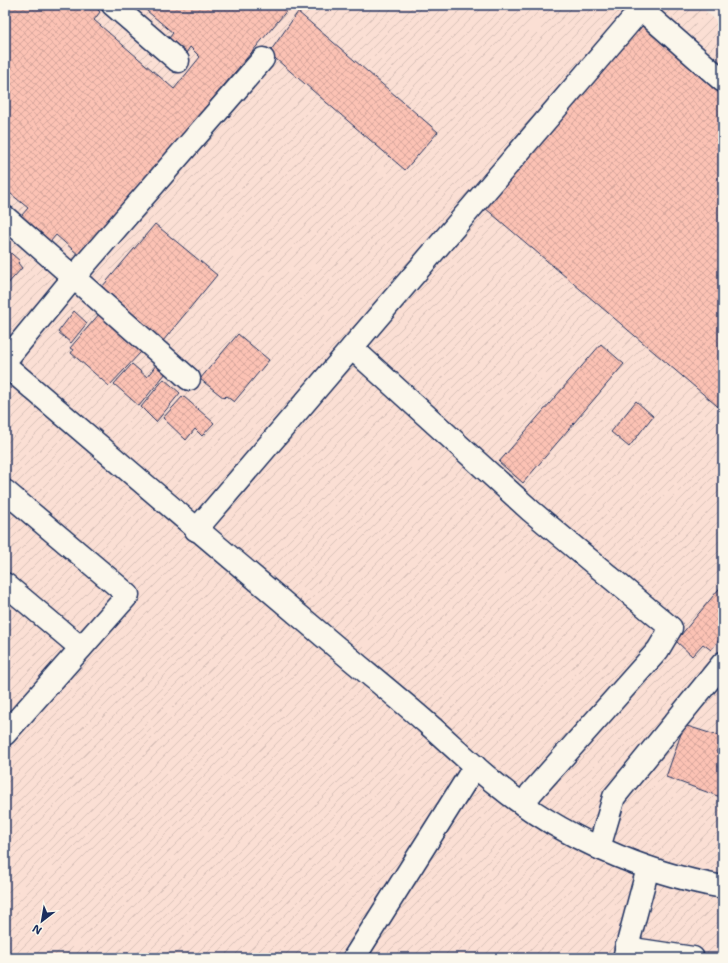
<svg xmlns="http://www.w3.org/2000/svg" width="728" height="963" font-family="'Shantell Sans',sans-serif">
<style>
.industrial{fill:url(#industrial-furrows)}
.building{fill:url(#building-cross-hatch);stroke:#1b2f5e}
.lines{fill:none;stroke-linecap:round;stroke-linejoin:round}
.minor-casing{stroke:#1b2f5e;stroke-width:25}
.minor{stroke:#fbf7ec;stroke-width:22}
</style>
<defs>
<pattern id="industrial-furrows" width="10" height="10" patternUnits="userSpaceOnUse"><rect width="10" height="10" fill="#fbdfd4"/><path d="M-1 1l2-2M0 10L10 0M9 11l2-2" fill="none" stroke="#d7c0b8"/></pattern>
<pattern id="building-cross-hatch" width="8" height="8" patternUnits="userSpaceOnUse"><rect width="8" height="8" fill="#fcc2b4"/><path d="M0 0l8 8M0 8l8-8" fill="none" stroke="#d7a79d"/></pattern>
</defs>
<rect width="100%" height="100%" fill="#fbece1"/>
<filter id="ink" filterUnits="userSpaceOnUse"><feTurbulence type="fractalNoise" baseFrequency=".025" numOctaves="2"/><feDisplacementMap in="SourceGraphic" scale="8" xChannelSelector="R" yChannelSelector="G"/><feConvolveMatrix kernelMatrix="1 2 1 2 8 2 1 2 1" color-interpolation-filters="sRGB"/></filter>
<g filter="url(#ink)">
<!-- industrial -->
<path class="industrial" d="M 5,5 L 699,5 L 723,27 L 723,958 L 5,958 Z"/>
<!-- building -->
<g class="building">
<path d="M 5,5 L 80,5 L 84,8 L 86,5 L 93,5 L 100,12 L 94,20 L 174,89 L 200,57 L 190,47 L 183,58 L 165,43 L 173,33 L 140,5 L 285,5 L 289,8 L 80,256 L 56,235 L 50,242 L 21,216 L 28,208 L 5,189 Z"/>
<path d="M 298,12 L 438,132 L 405,170 L 269,53 Z"/>
<path d="M 639,23 L 723,96 L 723,411 L 485,208 Z"/>
<path d="M 155,224 L 217,275 L 163,341 L 102,287 Z"/>
<path d="M 5,248 L 20,261 L 18,263 L 22,268 L 5,287 Z"/>
<path d="M 74,311 L 87,323 L 71,343 L 58,332 Z"/>
<path d="M 100,313 L 141,352 L 109,386 L 71,353 L 73,350 L 70,348 Z"/>
<path d="M 238,334 L 269,360 L 234,402 L 226,396 L 224,398 L 200,379 Z"/>
<path d="M 601,344 L 624,364 L 523,483 L 499,462 Z"/>
<path d="M 132,364 L 147,377 L 156,365 L 166,373 L 139,406 L 114,384 Z"/>
<path d="M 164,379 L 180,393 L 156,422 L 141,407 Z"/>
<path d="M 183,396 L 214,423 L 202,436 L 195,429 L 186,440 L 163,418 Z"/>
<path d="M 636,401 L 653,416 L 629,447 L 611,432 Z"/>
<path d="M 723,584 L 723,635 L 711,650 L 703,644 L 692,656 L 676,641 Z"/>
<path d="M 684,725 L 722,737 L 716,752 L 723,754 L 723,798 L 666,777 Z"/>
</g>
<g class="lines">
<!-- minor casing -->
<g class="minor-casing">
<g id="minor">
<path d="M 113,5 L 178,61"/>
<path d="M 5,217 L 189,379"/>
<path d="M 352,348 L 531,511 L 671,628 L 658,650 L 531,793 L 524,805"/>
<path d="M 5,361 L 74,277 L 263,59"/>
<path d="M 5,365 C 112,457 220,549 328,640 C 361,668 395,695 428,724 C 451,744 472,765 496,784 C 559,836 643,873 723,887"/>
<path d="M 5,491 L 128,595 L 5,734"/>
<path d="M 196,530 L 641,9 L 723,81"/>
<path d="M 5,584 L 81,648"/>
<path d="M 599,848 L 614,797 L 723,663"/>
<path d="M 626,948 L 693,958"/>
<path d="M 354,958 L 475,766"/>
<path d="M 624,958 L 648,868"/>
</g>
</g>
<!-- minor -->
<use href="#minor" class="minor"/>
</g>
</g>
<!-- margin -->
<rect width="728" height="963" fill="none" stroke="#fbf7ec" stroke-width="20"/>
<rect x="10" y="10" width="708" height="943" fill="none" stroke="#1b2f5e" stroke-width="1.5" filter="url(#ink)"/>
<!-- north arrow -->
<g transform="translate(42 921) rotate(211)" stroke="#fbf7ec" stroke-width="3" paint-order="stroke">
<path d="M0-3L7 15L0 10L-7 15Z" fill="#1b2f5e"/>
<text y="-6" font-size="11" font-weight="bold" text-anchor="middle" fill="#1b2f5e">N</text>
</g>
</svg>
